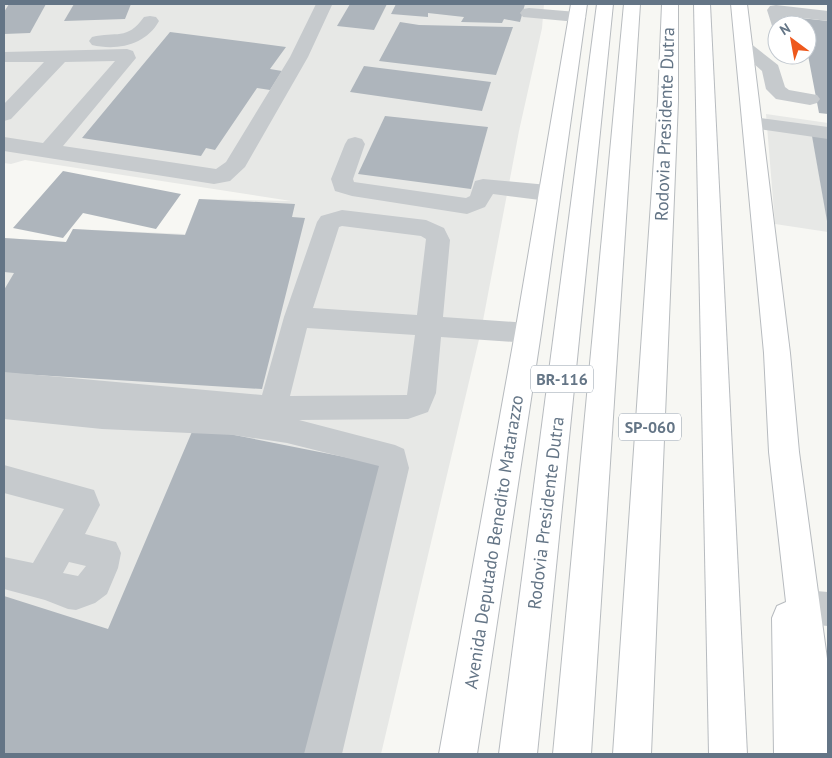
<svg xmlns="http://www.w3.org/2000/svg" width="832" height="758" font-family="'PT Sans',sans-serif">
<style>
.built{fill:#e7e8e6}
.building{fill:#aeb5bc}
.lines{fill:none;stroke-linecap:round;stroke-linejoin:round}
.major-casing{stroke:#b7bbbf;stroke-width:2}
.highway-casing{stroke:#b8bcbf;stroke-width:2}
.minor{fill:#c6cacd;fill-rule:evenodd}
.major{fill:#fff;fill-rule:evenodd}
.highway{fill:#fff;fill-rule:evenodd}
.labels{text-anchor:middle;stroke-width:5;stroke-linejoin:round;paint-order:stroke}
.shield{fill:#fff;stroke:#929eaa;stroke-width:1}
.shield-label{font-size:16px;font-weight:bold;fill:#647586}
.street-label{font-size:18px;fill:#647586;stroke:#fff}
</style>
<rect width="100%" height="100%" fill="#f7f7f3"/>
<!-- built -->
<g class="built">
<path d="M 4,4 L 544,4 L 542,28 L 519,131 L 481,331 L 381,754 L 4,754 L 4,238 L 66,242 L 73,229 L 185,234 L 199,199 L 291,201 L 25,160 L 11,164 L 4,163 Z"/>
<path d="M 766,114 L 828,123 L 828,232 L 775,224 Z"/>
</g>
<!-- building -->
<g class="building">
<path d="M 9,4 L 46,4 L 30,33 L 4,34 L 4,12 Z"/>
<path d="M 74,4 L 131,4 L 125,19 L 64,21 Z"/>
<path d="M 350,4 L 387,4 L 374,30 L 337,26 Z"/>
<path d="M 396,4 L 525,4 L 520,22 L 504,19 L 502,23 L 461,22 L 464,17 L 428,13 L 428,17 L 391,14 Z"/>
<path d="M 801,18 L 828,21 L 828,114 L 819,113 L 807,50 L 807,25 L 802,25 Z"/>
<path d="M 400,22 L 419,25 L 513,27 L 496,75 L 379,61 Z"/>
<path d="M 170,32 L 286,47 L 270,69 L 282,71 L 270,90 L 257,88 L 215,150 L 206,148 L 201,156 L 82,138 Z"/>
<path d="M 364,66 L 491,82 L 482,111 L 350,92 Z"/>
<path d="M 385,116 L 488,127 L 471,189 L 358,174 Z"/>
<path d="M 812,136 L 828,138 L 828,221 L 827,221 Z"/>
<path d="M 63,171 L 181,194 L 156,229 L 83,213 L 63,238 L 13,228 Z"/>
<path d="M 199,199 L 295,204 L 292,217 L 305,218 L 262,389 L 4,373 L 4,290 L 14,273 L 4,272 L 4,238 L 66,242 L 73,229 L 185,235 Z"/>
<path d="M 194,427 L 390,466 L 307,754 L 4,754 L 4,596 L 108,629 Z"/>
</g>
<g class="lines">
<!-- major casing -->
<g class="major-casing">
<g id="major">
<path d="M 571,4 L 587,4 L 541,333 L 477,754 L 439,754 L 515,333 Z"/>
<path d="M 597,4 L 613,4 L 537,754 L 499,754 Z"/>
<path d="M 694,4 L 710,4 L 747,754 L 709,754 Z"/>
<path d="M 731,4 L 747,4 L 790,353 L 799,452 L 828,666 L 828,754 L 774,754 L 772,618 L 777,606 L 786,602 L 769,452 L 764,353 Z"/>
</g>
</g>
<!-- highway casing -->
<g class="highway-casing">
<g id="highway">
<path d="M 624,4 L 640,4 L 591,754 L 553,754 Z"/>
<path d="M 662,4 L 678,4 L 678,101 L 651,754 L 613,754 L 658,101 Z"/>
</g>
</g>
<!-- minor -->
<g class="minor">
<path d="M 316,4 L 332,5 L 308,57 L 245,167 L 230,181 L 214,184 L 4,151 L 4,137 L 43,143 L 115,61 L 65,62 L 11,119 L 4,121 L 4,104 L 44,62 L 4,62 L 4,52 L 127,49 L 133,51 L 136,58 L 63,146 L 216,169 L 226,162 L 290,57 Z"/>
<path d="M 776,5 L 828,11 L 828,21 L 786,16 L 788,25 L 777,25 L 777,30 L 773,29 L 767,10 L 770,6 Z"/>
<path d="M 529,8 L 577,12 L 583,13 L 586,17 L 583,21 L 577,22 L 523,17 L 520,13 L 523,9 Z"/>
<path d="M 150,16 L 156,17 L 159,21 C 146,45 117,51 92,45 L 89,41 L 92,37 C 116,31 127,41 144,17 Z"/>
<path d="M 744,42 L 750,43 L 778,65 L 785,87 L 789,90 L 817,95 L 820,99 L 817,103 L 810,105 L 776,99 L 766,89 L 762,71 L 735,47 L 738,43 Z"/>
<path d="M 752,117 L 828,127 L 828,139 L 745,127 L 742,123 L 745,119 Z"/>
<path d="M 355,137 L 362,139 L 365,144 L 353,179 L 354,182 L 466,198 L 470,196 L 475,181 L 483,179 L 548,185 L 556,188 L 559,193 L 556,198 L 548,201 L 493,194 L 485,207 L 467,214 L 352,196 L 335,191 L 331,179 L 345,144 L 348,139 Z"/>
<path d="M 342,210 L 426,220 L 444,228 L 450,240 L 443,317 L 528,323 L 537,326 L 541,333 L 537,340 L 528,343 L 441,337 L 436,393 L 428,412 L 408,419 L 299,420 L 395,445 L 404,449 L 409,468 L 342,754 L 304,754 L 379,466 L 287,443 L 233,435 L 102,429 L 4,419 L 4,372 L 262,395 L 284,317 L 317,222 L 321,216 ZM 342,226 L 421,236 L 426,239 L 417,315 L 313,308 L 339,227 ZM 307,328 L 415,335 L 407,395 L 290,396 Z"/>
<path d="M 4,465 L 94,490 L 100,505 L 85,534 L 116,542 L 121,553 L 118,568 L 107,594 L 95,603 L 76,610 L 68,609 L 45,600 L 4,589 L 4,557 L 33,563 L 64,509 L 4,493 ZM 69,562 L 86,566 L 78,576 L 63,573 Z"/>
<path d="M 804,590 L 828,592 L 828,626 L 804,624 L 792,619 L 787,607 L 792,595 Z"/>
</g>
<!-- major -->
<use href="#major" class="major"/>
<!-- highway -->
<use href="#highway" class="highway"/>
</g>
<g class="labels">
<!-- shield labels -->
<g class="shield">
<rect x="531" y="365.5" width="62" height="27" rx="4"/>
<rect x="619" y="413.5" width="62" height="27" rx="4"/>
</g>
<g class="shield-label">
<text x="562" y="385">BR-116</text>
<text x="650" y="433">SP-060</text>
</g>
<!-- street labels -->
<g class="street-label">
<text transform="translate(665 124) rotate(-88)" y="6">Rodovia Presidente Dutra</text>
<text transform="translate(546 513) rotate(-83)" y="6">Rodovia Presidente Dutra</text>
<text transform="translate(494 542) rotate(-81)" y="6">Avenida Deputado Benedito Matarazzo</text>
</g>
</g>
<!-- border -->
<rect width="832" height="758" fill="none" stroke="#647586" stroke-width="10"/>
<!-- north arrow -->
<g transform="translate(792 40) rotate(328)"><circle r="24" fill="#ffffff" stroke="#c1c8cf"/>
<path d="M0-4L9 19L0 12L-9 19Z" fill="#ee581c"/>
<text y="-8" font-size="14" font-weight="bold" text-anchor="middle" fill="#647586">N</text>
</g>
</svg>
